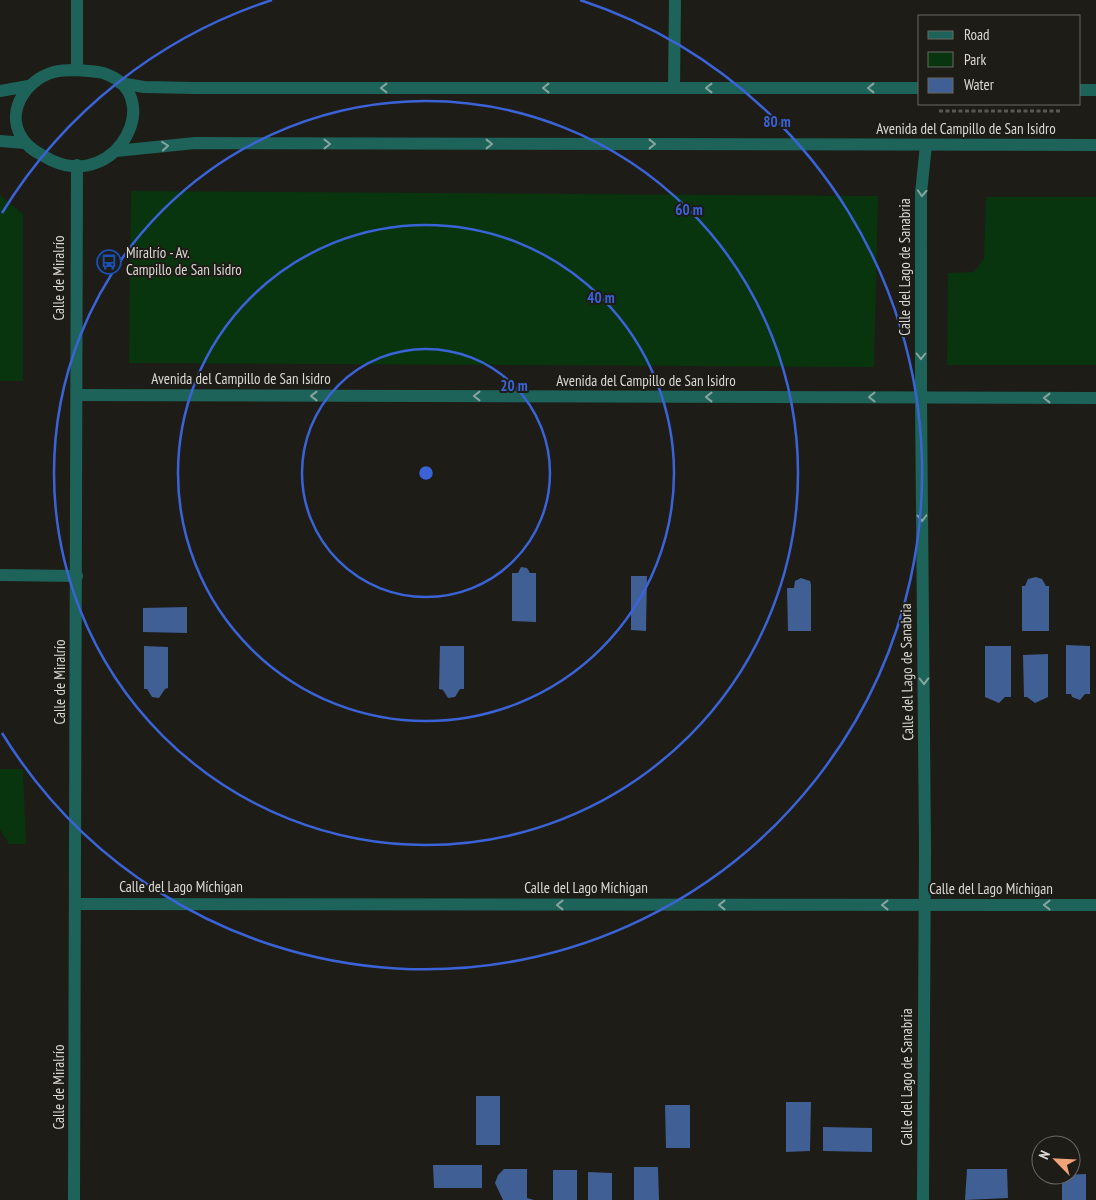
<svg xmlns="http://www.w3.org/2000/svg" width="1096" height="1200" font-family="'PT Sans Narrow',sans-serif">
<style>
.green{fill:#08340e}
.water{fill:#405f94}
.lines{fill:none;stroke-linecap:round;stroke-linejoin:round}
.path{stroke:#5a5853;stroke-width:3;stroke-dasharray:4 2.5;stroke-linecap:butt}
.minor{stroke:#1d635a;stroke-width:12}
.oneway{stroke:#86a49e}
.ring{fill:none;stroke:#3a63d8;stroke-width:2.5}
.labels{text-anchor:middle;stroke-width:4;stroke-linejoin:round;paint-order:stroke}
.street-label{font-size:15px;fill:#dbdad6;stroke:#1e1c16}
.poi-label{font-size:15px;fill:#dbdad6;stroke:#1e1c16;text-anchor:start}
.centre{fill:#3a63d8;stroke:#1e1c16;stroke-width:2.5}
.ring-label{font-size:15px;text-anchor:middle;font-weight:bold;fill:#3a63d8;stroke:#1e1c16;stroke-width:4;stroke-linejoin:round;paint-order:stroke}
</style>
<rect width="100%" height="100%" fill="#1e1c16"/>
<!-- green -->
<g class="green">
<path d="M 131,191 L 878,196 L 874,367 L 129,363 Z"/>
<path d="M 0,195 L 23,214 L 23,381 L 0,381 Z"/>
<path d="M 986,197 L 1096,197 L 1096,365 L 947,365 L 948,273 L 974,272 L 984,258 Z"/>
<path d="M 0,769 L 23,769 L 26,844 L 9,844 L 0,829 Z"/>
</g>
<!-- water -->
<g class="water">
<path d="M 521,567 L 527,568 L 530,573 L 536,573 L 536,622 L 512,621 L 512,573 L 518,573 Z"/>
<path d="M 631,576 L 647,576 L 646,631 L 631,630 Z"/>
<path d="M 1036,577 L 1042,579 L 1046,586 L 1049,586 L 1049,631 L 1022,631 L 1022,586 L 1025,586 L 1028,579 Z"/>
<path d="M 801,578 L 810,581 L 811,585 L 811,631 L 788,631 L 787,588 L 794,588 L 795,581 Z"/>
<path d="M 187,607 L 187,633 L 143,632 L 143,608 Z"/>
<path d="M 1066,645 L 1090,646 L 1090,694 L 1085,694 L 1080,700 L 1072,697 L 1071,694 L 1066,694 Z"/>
<path d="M 144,646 L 168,647 L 168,688 L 165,689 L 159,698 L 152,697 L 147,689 L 144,689 Z"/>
<path d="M 440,646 L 464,646 L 464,689 L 460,689 L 455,697 L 448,698 L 443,690 L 439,689 Z"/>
<path d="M 985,646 L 1011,646 L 1011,697 L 1005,697 L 999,703 L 985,697 Z"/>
<path d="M 1048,654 L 1048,697 L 1035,703 L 1027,697 L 1024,697 L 1023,655 Z"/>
<rect x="476" y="1096" width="24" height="49"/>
<path d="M 786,1102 L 811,1102 L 810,1151 L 786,1152 Z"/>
<path d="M 665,1105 L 690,1105 L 690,1148 L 666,1148 Z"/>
<path d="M 823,1127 L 872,1128 L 872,1152 L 823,1151 Z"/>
<path d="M 433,1165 L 482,1165 L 482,1188 L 434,1188 Z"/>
<path d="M 634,1167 L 658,1167 L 659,1200 L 634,1200 Z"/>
<path d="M 504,1169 L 527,1169 L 527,1198 L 534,1200 L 503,1200 L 495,1183 L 498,1175 Z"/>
<path d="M 967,1169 L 1007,1169 L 1008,1198 L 965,1200 Z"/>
<rect x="553" y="1170" width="24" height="30"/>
<path d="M 588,1172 L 612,1173 L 612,1200 L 588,1200 Z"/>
<path d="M 1086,1174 L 1086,1200 L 1062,1200 L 1062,1175 Z"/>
</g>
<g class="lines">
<!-- path -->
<path class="path" d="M 939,111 L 1060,111"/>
<!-- minor -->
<g class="minor">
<path d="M 77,0 L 77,70"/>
<path d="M 77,70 C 85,71 95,71 103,73 C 167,93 119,190 53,161 C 43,156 32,151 25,142 C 3,115 24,80 54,72 C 61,70 69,70 77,70 Z"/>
<path d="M 120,83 L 144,87 L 195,88 L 920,88"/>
<path d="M 674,88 L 675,0"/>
<path d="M 1080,90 L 1096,90"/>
<path d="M 0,91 L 28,86"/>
<path d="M 0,141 L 25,143"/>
<path d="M 116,151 L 195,143 L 1096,145"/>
<path d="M 77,395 L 1096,398"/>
<path d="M 0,575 L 77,576"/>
<path d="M 76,904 L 1096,905"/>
<path d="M 74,1200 L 77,165"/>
<path d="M 923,1200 L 925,848 L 921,398 L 921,193 L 926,145"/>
</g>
</g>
<!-- one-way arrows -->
<defs><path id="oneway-chevron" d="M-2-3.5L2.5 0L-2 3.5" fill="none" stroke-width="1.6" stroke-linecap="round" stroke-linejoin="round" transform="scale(1.25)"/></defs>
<g class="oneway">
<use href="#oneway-chevron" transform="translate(384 88) rotate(-180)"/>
<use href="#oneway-chevron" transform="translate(546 88) rotate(-180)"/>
<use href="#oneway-chevron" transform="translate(709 88) rotate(180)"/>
<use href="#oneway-chevron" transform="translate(871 88) rotate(180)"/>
<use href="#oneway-chevron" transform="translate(327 144)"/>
<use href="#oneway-chevron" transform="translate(489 144)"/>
<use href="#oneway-chevron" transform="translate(652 144)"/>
<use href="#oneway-chevron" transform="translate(165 146) rotate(-5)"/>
<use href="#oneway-chevron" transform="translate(922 193) rotate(93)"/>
<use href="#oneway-chevron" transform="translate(921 356) rotate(90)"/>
<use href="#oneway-chevron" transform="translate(314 396) rotate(-180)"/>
<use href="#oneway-chevron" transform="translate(477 396) rotate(-180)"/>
<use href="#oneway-chevron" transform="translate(709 397) rotate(-180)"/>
<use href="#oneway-chevron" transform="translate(872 397) rotate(-180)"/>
<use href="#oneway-chevron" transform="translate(1047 398) rotate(-180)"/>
<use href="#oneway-chevron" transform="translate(922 518) rotate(89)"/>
<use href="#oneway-chevron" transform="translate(924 681) rotate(89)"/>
<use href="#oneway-chevron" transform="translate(560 905) rotate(-180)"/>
<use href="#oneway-chevron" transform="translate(722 905) rotate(-180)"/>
<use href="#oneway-chevron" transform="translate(885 905) rotate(180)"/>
<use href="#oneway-chevron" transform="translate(1047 905) rotate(-180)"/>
</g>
<!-- distance rings -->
<g class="ring">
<circle cx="426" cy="473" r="124"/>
<circle cx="426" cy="473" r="248"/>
<circle cx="426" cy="473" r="372"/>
<path d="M2 213A497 497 0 0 1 272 0M580 0A497 497 0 1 1 2 733"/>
</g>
<!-- icons -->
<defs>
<g id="bus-ring" transform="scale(1.25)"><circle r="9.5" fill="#1e1c16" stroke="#1a4fb4" stroke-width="1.5"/><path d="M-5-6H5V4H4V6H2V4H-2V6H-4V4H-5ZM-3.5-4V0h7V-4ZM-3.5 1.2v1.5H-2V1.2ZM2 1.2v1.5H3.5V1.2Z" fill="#1a4fb4"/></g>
</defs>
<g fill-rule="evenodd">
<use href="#bus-ring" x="109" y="262"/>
</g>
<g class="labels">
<!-- street labels -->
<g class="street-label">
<text x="966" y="134">Avenida del Campillo de San Isidro</text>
<text transform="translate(905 267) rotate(-90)" y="5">Calle del Lago de Sanabria</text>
<text transform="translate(59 278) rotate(-90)" y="5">Calle de Miralrío</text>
<text x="241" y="384">Avenida del Campillo de San Isidro</text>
<text x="646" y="386">Avenida del Campillo de San Isidro</text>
<text transform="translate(907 672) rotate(-91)" y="5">Calle del Lago de Sanabria</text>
<text transform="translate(60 682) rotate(-90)" y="5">Calle de Miralrío</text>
<text x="181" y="892">Calle del Lago Míchigan</text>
<text x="586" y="893">Calle del Lago Míchigan</text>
<text x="991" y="894">Calle del Lago Míchigan</text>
<text transform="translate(907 1077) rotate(-90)" y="5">Calle del Lago de Sanabria</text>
<text transform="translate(59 1087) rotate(-90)" y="5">Calle de Miralrío</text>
</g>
<!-- poi labels -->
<g class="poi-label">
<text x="126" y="258">Miralrío - Av.<tspan x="126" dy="17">Campillo de San Isidro</tspan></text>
</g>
</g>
<circle cx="426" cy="473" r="8" class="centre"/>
<g class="ring-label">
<text x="777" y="127">80 m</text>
<text x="689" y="215">60 m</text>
<text x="601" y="303">40 m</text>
<text x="514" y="391">20 m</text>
</g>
<!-- legend -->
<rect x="918" y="15" width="162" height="90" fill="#1e1c16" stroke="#6a6863"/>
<rect x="928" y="31" width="25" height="8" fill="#1d635a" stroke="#6a6863"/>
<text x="964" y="40" font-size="15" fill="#dbdad6">Road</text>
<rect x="928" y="52" width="25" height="15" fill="#08340e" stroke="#6a6863"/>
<text x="964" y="65" font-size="15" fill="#dbdad6">Park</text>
<rect x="928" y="78" width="25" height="15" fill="#405f94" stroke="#6a6863"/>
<text x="964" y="90" font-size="15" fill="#dbdad6">Water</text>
<!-- north arrow -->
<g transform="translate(1056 1160) rotate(294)"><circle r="24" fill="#1e1c16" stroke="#6a6863"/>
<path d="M0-4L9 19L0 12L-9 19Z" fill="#f0a378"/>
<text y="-8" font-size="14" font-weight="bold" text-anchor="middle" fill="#dbdad6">N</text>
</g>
</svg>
